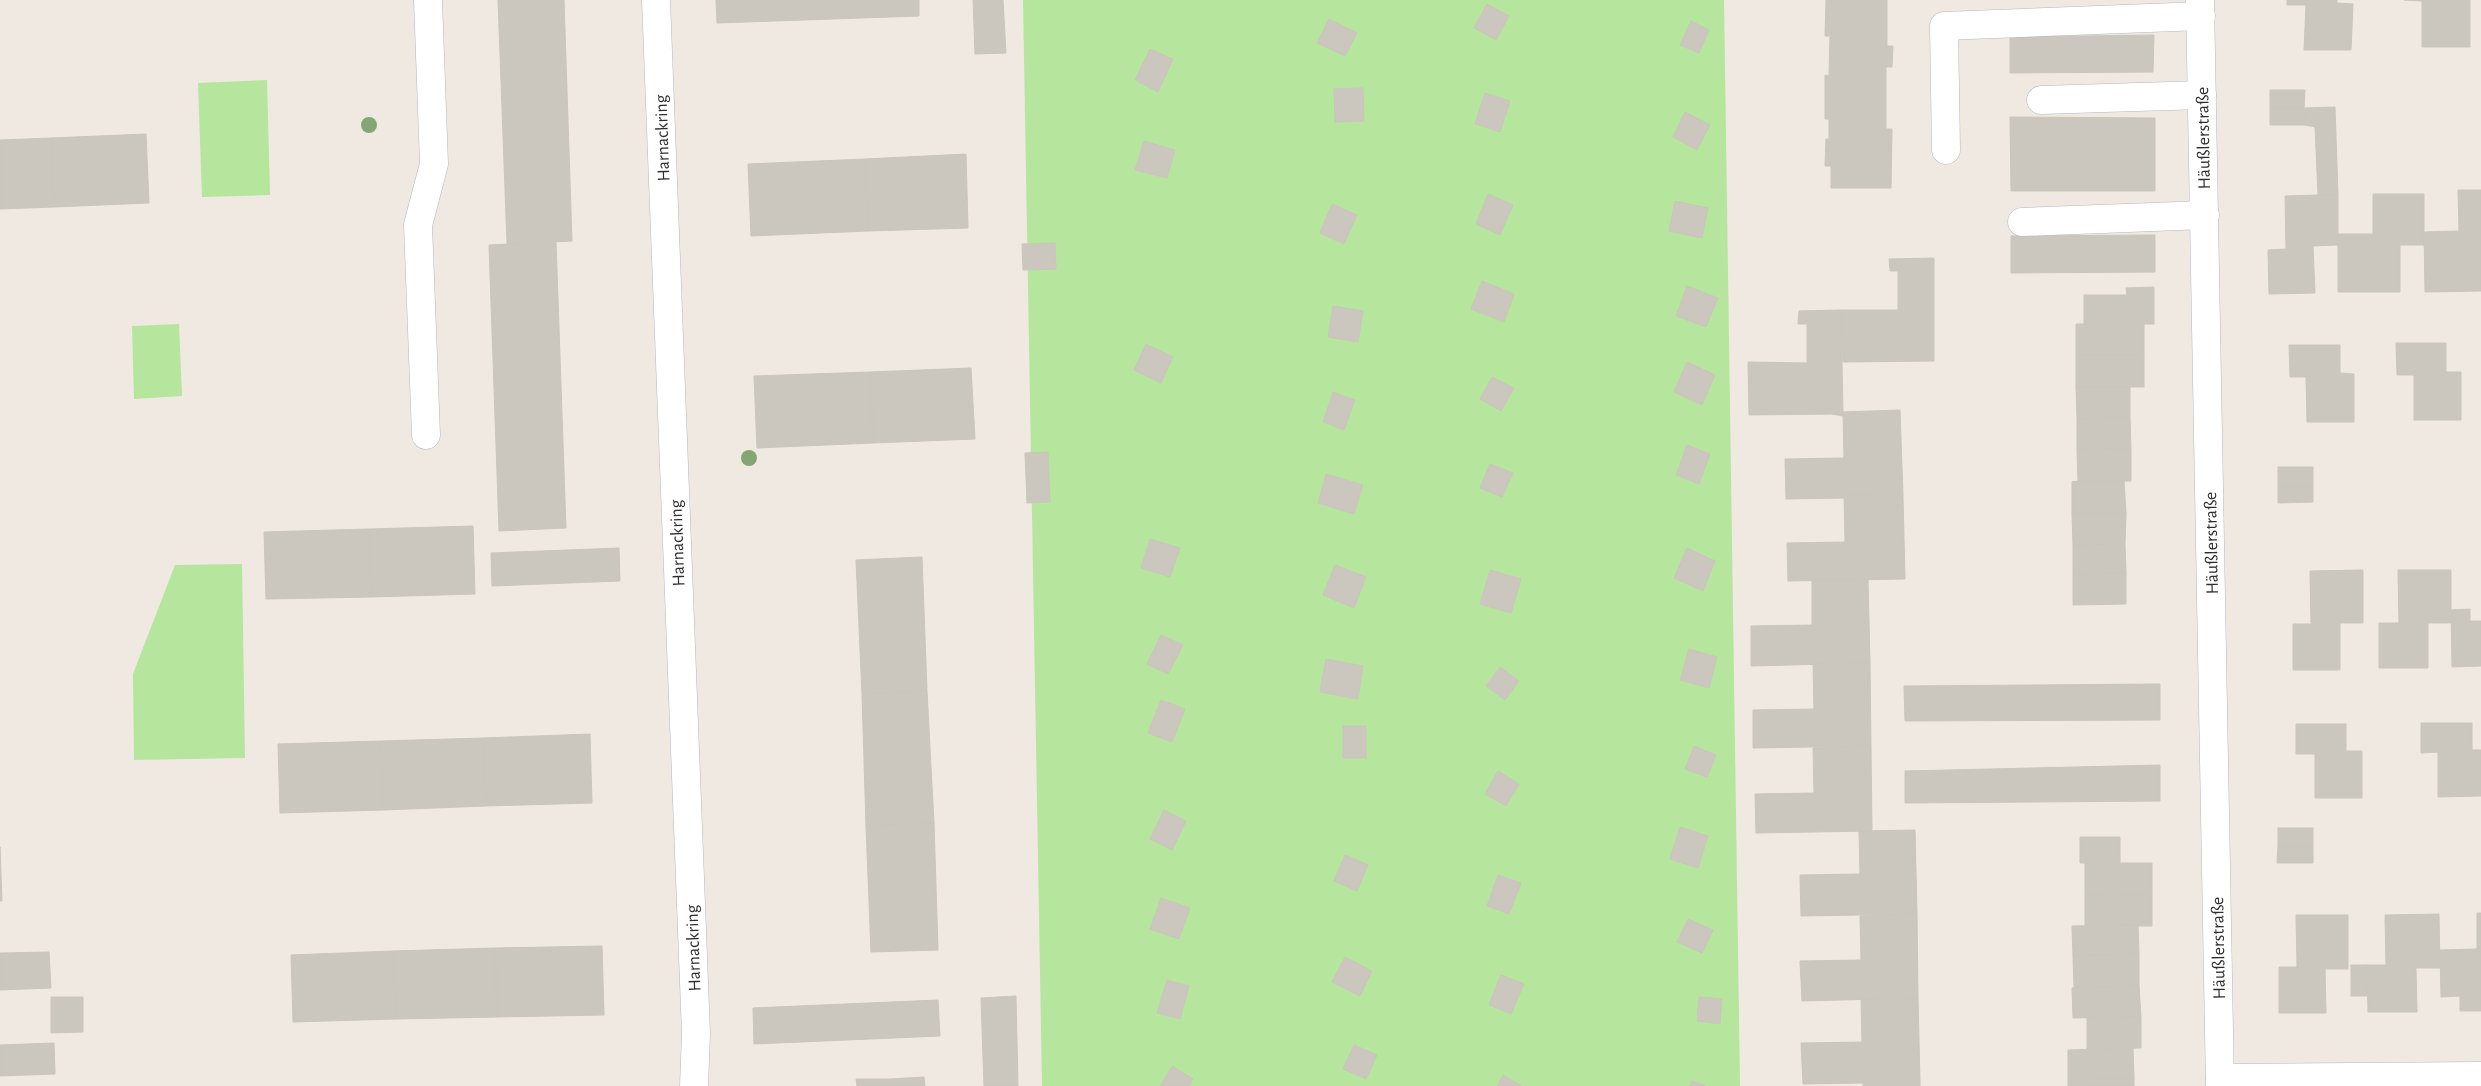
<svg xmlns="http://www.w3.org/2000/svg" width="2481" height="1086" font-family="'Alegreya Sans',sans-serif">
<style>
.green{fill:#b6e59e}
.building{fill:#cbc7bf;stroke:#cbc5ba}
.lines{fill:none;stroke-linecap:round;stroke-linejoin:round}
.minor-casing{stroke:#b4b7c1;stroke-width:29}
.minor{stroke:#fff;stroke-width:28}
.tree{fill:#84a574}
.labels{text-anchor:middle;stroke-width:4;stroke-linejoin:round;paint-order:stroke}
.street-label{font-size:18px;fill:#2e2e2e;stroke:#fff}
</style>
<rect width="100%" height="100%" fill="#efe9e1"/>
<!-- green -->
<g class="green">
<path d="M 1023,0 L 1724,0 L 1740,1086 L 1042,1086 Z"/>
<path d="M 267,80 L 270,195 L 202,197 L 198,83 Z"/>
<path d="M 179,324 L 182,396 L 134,399 L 132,326 Z"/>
<path d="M 242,564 L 245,758 L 134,760 L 133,674 L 175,565 Z"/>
</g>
<!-- building -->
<g class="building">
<path d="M 498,0 L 564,0 L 572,241 L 507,244 Z"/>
<path d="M 716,0 L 919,0 L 919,16 L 717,23 Z"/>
<path d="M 973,0 L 1003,0 L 1006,53 L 975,54 Z"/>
<path d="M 1826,0 L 1887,0 L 1887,46 L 1893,46 L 1892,67 L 1886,67 L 1886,129 L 1892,129 L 1891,188 L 1831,188 L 1831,166 L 1825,166 L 1826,139 L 1829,139 L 1829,119 L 1825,119 L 1825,75 L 1829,76 L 1830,36 L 1825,36 Z"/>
<path d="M 2287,0 L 2337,0 L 2337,3 L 2353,4 L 2351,50 L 2304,50 L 2306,5 L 2287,5 Z"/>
<path d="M 2470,0 L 2470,47 L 2422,47 L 2422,1 L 2404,0 Z"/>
<path d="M 1487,4 L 1509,16 L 1496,40 L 1474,28 Z"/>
<path d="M 1329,19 L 1357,33 L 1345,56 L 1317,43 Z"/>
<path d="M 1691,21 L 1709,30 L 1699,53 L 1680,45 Z"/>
<path d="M 2154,35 L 2153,72 L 2010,73 L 2010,37 Z"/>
<path d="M 1150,49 L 1173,59 L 1158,92 L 1135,80 Z"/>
<path d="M 1363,88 L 1364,121 L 1335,122 L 1334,89 Z"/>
<path d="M 2270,90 L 2305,90 L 2304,108 L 2270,108 Z"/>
<path d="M 1485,93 L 1510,101 L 1500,132 L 1475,124 Z"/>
<path d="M 2335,107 L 2338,195 L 2318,195 L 2315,127 L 2305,125 L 2304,108 Z"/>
<path d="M 2270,108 L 2304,108 L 2305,125 L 2270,125 Z"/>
<path d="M 1685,112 L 1710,125 L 1697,150 L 1673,137 Z"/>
<path d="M 2010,117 L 2155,118 L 2155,191 L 2011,191 Z"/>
<path d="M 146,134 L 149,203 L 54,207 L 51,138 Z"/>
<path d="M 51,138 L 54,207 L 0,209 L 0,140 Z"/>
<path d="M 1144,141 L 1175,150 L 1167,178 L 1135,170 Z"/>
<path d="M 966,154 L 968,228 L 868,231 L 865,159 Z"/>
<path d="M 865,159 L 868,231 L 751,236 L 748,164 Z"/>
<path d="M 2458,190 L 2481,190 L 2481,291 L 2425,292 L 2424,232 L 2459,231 Z"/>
<path d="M 1488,194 L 1513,205 L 1500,235 L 1476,224 Z"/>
<path d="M 2373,194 L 2424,194 L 2424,245 L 2400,245 L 2400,292 L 2338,292 L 2338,234 L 2373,234 Z"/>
<path d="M 2318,195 L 2338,195 L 2338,245 L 2313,246 L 2315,293 L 2269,294 L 2268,250 L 2286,249 L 2285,196 Z"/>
<path d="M 1675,201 L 1708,208 L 1702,238 L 1669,231 Z"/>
<path d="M 1332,204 L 1357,215 L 1344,244 L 1320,233 Z"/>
<path d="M 2155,235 L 2155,272 L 2011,273 L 2011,236 Z"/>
<path d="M 556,242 L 566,528 L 499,531 L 489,245 Z"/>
<path d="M 1055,243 L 1056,269 L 1023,270 L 1022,244 Z"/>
<path d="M 1934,258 L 1934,361 L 1843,362 L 1841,310 L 1898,310 L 1898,271 L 1890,271 L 1889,259 Z"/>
<path d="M 1482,281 L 1514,294 L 1504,322 L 1471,309 Z"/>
<path d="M 1687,286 L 1718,298 L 1706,327 L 1676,316 Z"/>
<path d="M 2154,287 L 2154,324 L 2144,324 L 2144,355 L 2076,355 L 2076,324 L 2084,324 L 2084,295 L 2127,295 L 2126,288 Z"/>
<path d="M 1333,306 L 1363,311 L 1358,342 L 1328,337 Z"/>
<path d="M 1841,310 L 1843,416 L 1832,414 L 1749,415 L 1748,362 L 1807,363 L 1807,324 L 1798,324 L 1799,311 Z"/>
<path d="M 2396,343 L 2446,343 L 2446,372 L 2461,372 L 2461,420 L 2414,420 L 2414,375 L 2397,375 Z"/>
<path d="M 1146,344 L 1173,357 L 1161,383 L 1134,370 Z"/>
<path d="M 2289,345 L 2340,345 L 2340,373 L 2354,374 L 2354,422 L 2307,422 L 2306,377 L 2290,377 Z"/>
<rect x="2076" y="355" width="68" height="32"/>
<path d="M 1687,362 L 1715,375 L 1702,405 L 1674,392 Z"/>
<path d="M 971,368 L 975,439 L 873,443 L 870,372 Z"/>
<path d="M 870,372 L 873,443 L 757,448 L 754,376 Z"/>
<path d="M 1492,377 L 1514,388 L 1501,411 L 1480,399 Z"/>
<path d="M 2076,387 L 2130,387 L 2130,418 L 2077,419 Z"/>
<path d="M 1333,392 L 1355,400 L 1344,430 L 1323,422 Z"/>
<path d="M 1900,410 L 1903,496 L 1844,495 L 1845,498 L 1786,499 L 1785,459 L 1844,458 L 1843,412 Z"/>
<path d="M 2130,418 L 2131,449 L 2077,450 L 2077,419 Z"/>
<path d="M 1687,445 L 1710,454 L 1699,484 L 1676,475 Z"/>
<path d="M 2131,449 L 2131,481 L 2078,481 L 2077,450 Z"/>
<path d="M 1048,452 L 1050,502 L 1027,503 L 1025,453 Z"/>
<path d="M 1490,464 L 1513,473 L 1502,497 L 1480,488 Z"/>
<rect x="2278" y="467" width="35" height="19"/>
<path d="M 1326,474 L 1363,485 L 1354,514 L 1318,503 Z"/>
<path d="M 2078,481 L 2124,481 L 2126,513 L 2072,513 L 2072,482 Z"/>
<path d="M 2278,486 L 2313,486 L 2313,502 L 2278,503 Z"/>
<path d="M 1844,495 L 1903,496 L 1905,579 L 1788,581 L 1787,543 L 1845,542 Z"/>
<path d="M 2072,513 L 2126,513 L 2125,544 L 2073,545 Z"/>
<path d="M 473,526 L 475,594 L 371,597 L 369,529 Z"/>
<path d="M 369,529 L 371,597 L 266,599 L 264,532 Z"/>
<path d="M 1150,539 L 1180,548 L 1170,577 L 1141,568 Z"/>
<path d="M 2125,544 L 2126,573 L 2073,574 L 2073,545 Z"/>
<path d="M 619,548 L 620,581 L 492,586 L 491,553 Z"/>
<path d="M 1687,548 L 1715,561 L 1703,591 L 1674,578 Z"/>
<path d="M 922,557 L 927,691 L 862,694 L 856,560 Z"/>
<path d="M 1335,565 L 1366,577 L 1354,608 L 1323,595 Z"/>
<path d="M 1490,570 L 1521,579 L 1511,613 L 1480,604 Z"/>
<path d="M 2363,570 L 2363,623 L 2340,623 L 2340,670 L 2293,670 L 2293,624 L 2311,624 L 2310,571 Z"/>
<path d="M 2398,570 L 2451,570 L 2451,623 L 2428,623 L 2428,668 L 2379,668 L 2379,623 L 2399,623 Z"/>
<path d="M 2126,573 L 2126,604 L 2073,605 L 2073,574 Z"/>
<path d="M 1812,580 L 1868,580 L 1870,663 L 1751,666 L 1751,626 L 1812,625 Z"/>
<path d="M 2470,609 L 2470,621 L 2481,621 L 2481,666 L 2452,667 L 2451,610 Z"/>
<path d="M 1161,635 L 1183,645 L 1168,674 L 1147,664 Z"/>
<path d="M 1689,649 L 1717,657 L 1709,688 L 1680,680 Z"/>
<path d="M 1326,659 L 1363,666 L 1358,699 L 1320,692 Z"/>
<path d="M 1870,663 L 1871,746 L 1753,748 L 1753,710 L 1814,709 L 1813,664 Z"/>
<path d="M 1500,667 L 1519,681 L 1505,700 L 1486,686 Z"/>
<path d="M 2160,684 L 2160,720 L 1905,721 L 1904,686 Z"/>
<path d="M 927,691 L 934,823 L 866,826 L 862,694 Z"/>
<path d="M 1161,700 L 1185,709 L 1172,742 L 1148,733 Z"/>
<path d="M 2421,723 L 2472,723 L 2472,750 L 2481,750 L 2481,796 L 2438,797 L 2438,752 L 2421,753 Z"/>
<path d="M 2296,724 L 2346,724 L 2346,751 L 2362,751 L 2362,798 L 2315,798 L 2315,754 L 2296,754 Z"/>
<rect x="1343" y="726" width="23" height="32"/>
<path d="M 590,734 L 592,803 L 486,806 L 483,738 Z"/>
<path d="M 483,738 L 486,806 L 383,810 L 381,741 Z"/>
<path d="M 381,741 L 383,810 L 280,813 L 278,744 Z"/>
<path d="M 1694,746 L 1716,755 L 1707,777 L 1685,769 Z"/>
<path d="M 1871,746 L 1872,831 L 1756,833 L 1755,794 L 1814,793 L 1813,748 Z"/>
<path d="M 2160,765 L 2160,801 L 1905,803 L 1905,771 Z"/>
<path d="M 1498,771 L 1519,784 L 1506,806 L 1485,794 Z"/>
<path d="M 1164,810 L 1186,821 L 1172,850 L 1150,839 Z"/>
<path d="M 934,823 L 938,950 L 871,952 L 866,826 Z"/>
<path d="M 1680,827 L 1708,836 L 1698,868 L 1670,859 Z"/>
<rect x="2278" y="828" width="35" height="18"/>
<path d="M 1915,830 L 1917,914 L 1801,916 L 1800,875 L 1860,874 L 1859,831 Z"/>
<path d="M 2080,837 L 2120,837 L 2120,863 L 2152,863 L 2152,894 L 2085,895 L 2085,863 L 2080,863 Z"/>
<path d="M 2278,846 L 2313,846 L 2313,863 L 2277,863 Z"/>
<path d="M 0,847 L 2,901 L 0,901 Z"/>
<path d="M 1345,855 L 1368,865 L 1357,891 L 1334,881 Z"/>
<path d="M 1498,875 L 1521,883 L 1509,914 L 1487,906 Z"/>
<path d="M 2152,894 L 2152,926 L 2085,926 L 2085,895 Z"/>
<path d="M 1161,898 L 1190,908 L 1179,939 L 1150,929 Z"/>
<path d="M 2477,913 L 2481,913 L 2481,1011 L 2460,1011 L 2460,996 L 2441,997 L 2440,950 L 2477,949 Z"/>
<path d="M 1917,914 L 1918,998 L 1802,1001 L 1800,961 L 1861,960 L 1860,916 Z"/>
<path d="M 2439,914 L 2440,968 L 2416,968 L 2417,1012 L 2368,1012 L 2367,965 L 2386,965 L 2385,915 Z"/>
<path d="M 2296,915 L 2348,915 L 2348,969 L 2325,969 L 2326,1013 L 2279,1013 L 2279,967 L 2297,967 Z"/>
<path d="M 1688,919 L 1713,930 L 1702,953 L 1677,942 Z"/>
<path d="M 2138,925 L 2139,954 L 2073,956 L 2072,926 Z"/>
<path d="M 602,946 L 604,1015 L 497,1017 L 495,948 Z"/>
<path d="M 495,948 L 497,1017 L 396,1019 L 393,951 Z"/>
<path d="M 393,951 L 396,1019 L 293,1022 L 291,955 Z"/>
<path d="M 49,952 L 51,988 L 0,990 L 0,953 Z"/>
<path d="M 2139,954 L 2139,986 L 2074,988 L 2073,956 Z"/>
<path d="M 1345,957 L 1372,971 L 1360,996 L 1332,982 Z"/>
<rect x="2351" y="965" width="16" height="31"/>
<path d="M 1501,975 L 1524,984 L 1511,1014 L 1489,1005 Z"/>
<path d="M 1167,980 L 1189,986 L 1180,1019 L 1157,1013 Z"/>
<path d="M 2139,986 L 2141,1017 L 2073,1018 L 2072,988 Z"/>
<path d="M 1016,996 L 1018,1086 L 984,1086 L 981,998 Z"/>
<path d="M 51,997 L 83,997 L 83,1032 L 51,1033 Z"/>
<path d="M 1699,997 L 1722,999 L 1720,1024 L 1697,1021 Z"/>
<path d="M 1918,998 L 1920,1082 L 1803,1084 L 1801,1043 L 1862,1042 L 1861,999 Z"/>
<path d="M 938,1000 L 940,1036 L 754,1044 L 753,1008 Z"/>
<path d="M 2141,1017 L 2141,1048 L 2087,1049 L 2087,1018 Z"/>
<path d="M 54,1043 L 55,1074 L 0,1076 L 0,1045 Z"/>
<path d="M 1354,1045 L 1377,1055 L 1366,1079 L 1343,1069 Z"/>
<path d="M 2133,1048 L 2134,1079 L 2068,1080 L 2068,1050 Z"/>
<path d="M 1172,1066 L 1193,1079 L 1189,1086 L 1160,1086 Z"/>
<path d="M 1503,1075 L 1522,1086 L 1497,1086 Z"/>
<path d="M 924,1077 L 925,1086 L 890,1086 L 890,1079 Z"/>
<path d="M 856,1079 L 890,1079 L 890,1086 L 857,1086 Z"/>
<path d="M 2134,1079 L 2134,1086 L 2068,1086 L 2068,1080 Z"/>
<path d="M 1692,1081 L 1706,1086 L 1690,1086 Z"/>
<rect x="1863" y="1082" width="57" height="4"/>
</g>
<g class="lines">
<!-- minor casing -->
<g class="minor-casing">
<g id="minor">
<path d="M 656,0 L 696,1034 L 694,1086"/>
<path d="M 2200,0 L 2220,1086"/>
<path d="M 2041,100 L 2202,95"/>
<path d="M 1946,150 L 1944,26 L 2201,16"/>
<path d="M 2022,222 L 2205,215"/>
<path d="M 426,435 L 418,225 L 434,164 L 428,0"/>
<path d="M 2220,1078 L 2481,1076"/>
</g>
</g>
<!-- minor -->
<use href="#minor" class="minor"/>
</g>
<!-- trees -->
<g class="tree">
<circle cx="369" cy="125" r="8"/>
<circle cx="749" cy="458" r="8"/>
</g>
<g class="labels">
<!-- street labels -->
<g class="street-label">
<text transform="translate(662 138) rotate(-92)" y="6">Harnackring</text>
<text transform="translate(2203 138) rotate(-91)" y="6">Häußlerstraße</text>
<text transform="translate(677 543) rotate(-92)" y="6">Harnackring</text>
<text transform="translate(2211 543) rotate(-91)" y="6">Häußlerstraße</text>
<text transform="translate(693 948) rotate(-92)" y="6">Harnackring</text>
<text transform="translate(2218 948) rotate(-91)" y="6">Häußlerstraße</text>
</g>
</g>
</svg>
